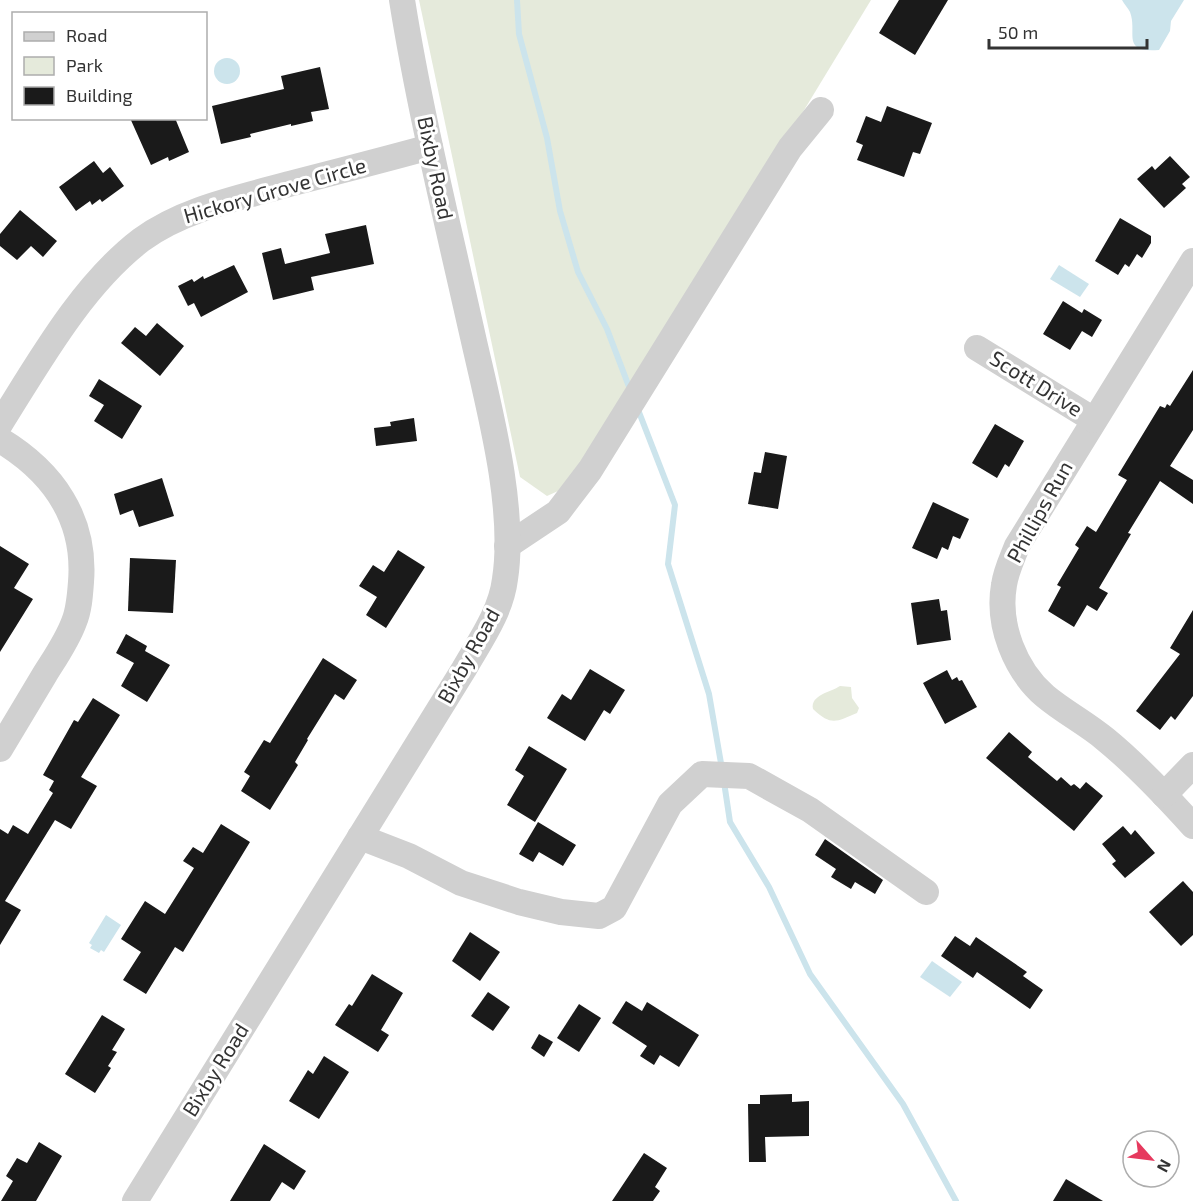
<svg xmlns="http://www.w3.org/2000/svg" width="1193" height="1201" font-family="'Exo 2',sans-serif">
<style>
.green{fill:#e5eadb}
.water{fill:#cce4ec}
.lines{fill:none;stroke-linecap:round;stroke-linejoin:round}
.stream{stroke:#cce4ec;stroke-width:6}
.building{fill:#1a1a1a}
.minor{stroke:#d0d0d0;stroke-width:26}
.labels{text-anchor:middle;stroke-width:6;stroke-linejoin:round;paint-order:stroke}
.street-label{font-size:21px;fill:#333;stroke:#fff}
</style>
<rect width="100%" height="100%" fill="#fff"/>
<!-- green -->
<g class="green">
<path d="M 419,0 L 871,0 L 578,482 L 547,496 L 520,477 Z"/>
<path d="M 840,686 L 851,687 L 852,698 L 859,708 L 857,713 C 837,721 832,727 813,709 C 810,695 831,692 840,686 Z"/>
</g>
<!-- water -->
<g class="water">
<path d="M 1122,0 L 1184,0 L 1171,21 L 1170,31 L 1159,50 C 1120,53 1138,33 1130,12 C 1128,8 1124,4 1122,0 Z"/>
<circle cx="227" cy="71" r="13"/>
<path d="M 1059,265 L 1089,284 L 1080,297 L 1050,279 Z"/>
<path d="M 106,915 L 121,925 L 104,952 L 101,950 L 99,953 L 90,948 L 92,945 L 89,943 Z"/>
<path d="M 932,961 L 962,982 L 950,997 L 920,977 Z"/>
</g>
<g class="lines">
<!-- stream -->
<g class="stream">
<path d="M 517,0 L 519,34 L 547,138 L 560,211 L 578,272 L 607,329 L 631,392"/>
<path d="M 637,407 L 675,505 L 668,564 L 709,694 L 722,769"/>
<path d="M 724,782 L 730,822 L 769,887 L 810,974 L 903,1104 L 956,1201"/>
</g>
</g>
<!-- building -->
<g class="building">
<path d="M 899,0 L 948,0 L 915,55 L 879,33 Z"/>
<path d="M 320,67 L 329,109 L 311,112 L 313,121 L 291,126 L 291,124 L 250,134 L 251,137 L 221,144 L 212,106 L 284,89 L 281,76 Z"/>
<path d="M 887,106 L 932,123 L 920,154 L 913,152 L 904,177 L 857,160 L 863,145 L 856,142 L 866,116 L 881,122 Z"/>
<path d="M 130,118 L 175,118 L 189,152 L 169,161 L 168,157 L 151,165 Z"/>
<path d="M 1170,156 L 1190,177 L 1182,184 L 1186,188 L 1164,208 L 1137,179 L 1152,166 L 1155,170 Z"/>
<path d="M 94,161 L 103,173 L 110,167 L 124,186 L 102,202 L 100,199 L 92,205 L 90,201 L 76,211 L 59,187 Z"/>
<path d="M 20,210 L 57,241 L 43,257 L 31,246 L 17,260 L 0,246 L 0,234 Z"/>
<path d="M 1120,218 L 1151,236 L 1151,243 L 1142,258 L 1137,254 L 1129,267 L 1125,264 L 1118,275 L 1095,261 Z"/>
<path d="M 366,225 L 374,264 L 311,277 L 314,290 L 273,300 L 262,253 L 281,248 L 285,264 L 330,253 L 325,234 Z"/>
<path d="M 234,265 L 248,292 L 201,317 L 194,303 L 188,306 L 178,286 L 192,279 L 194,282 L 203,276 L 204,279 Z"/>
<path d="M 1063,301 L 1082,313 L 1084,309 L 1102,320 L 1092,337 L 1082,331 L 1070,350 L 1043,334 Z"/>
<path d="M 157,323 L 184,346 L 160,376 L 121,343 L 135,327 L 146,336 Z"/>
<path d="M 1193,370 L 1193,430 L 1170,466 L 1193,480 L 1193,504 L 1160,481 L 1128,533 L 1131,534 L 1099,588 L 1108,593 L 1097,611 L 1087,605 L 1074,627 L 1048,611 L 1061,587 L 1057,585 L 1079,548 L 1075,545 L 1087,526 L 1096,532 L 1127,480 L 1118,475 L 1160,406 L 1165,408 L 1167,404 L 1170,406 Z"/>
<path d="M 99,379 L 142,406 L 122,439 L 94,421 L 104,405 L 89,396 Z"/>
<path d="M 414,418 L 417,441 L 376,446 L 374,428 L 391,426 L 390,422 L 395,421 Z"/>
<path d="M 995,424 L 1024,441 L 1009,467 L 1005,464 L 997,478 L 972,463 Z"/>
<path d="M 765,452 L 787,456 L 778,509 L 748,504 L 754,472 L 761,473 Z"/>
<path d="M 162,478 L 174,516 L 139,527 L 133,510 L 120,515 L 114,494 Z"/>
<path d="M 933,502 L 969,519 L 960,539 L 953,536 L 948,550 L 942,547 L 937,559 L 912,548 Z"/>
<path d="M 0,546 L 29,564 L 14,588 L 33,599 L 0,652 Z"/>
<path d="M 398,550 L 425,567 L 386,628 L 366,615 L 377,597 L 359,586 L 373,565 L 384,572 Z"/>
<path d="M 130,558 L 176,560 L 173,613 L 128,611 Z"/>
<path d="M 939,599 L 941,611 L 947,610 L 951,640 L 917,645 L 911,603 Z"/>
<path d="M 1193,610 L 1193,696 L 1175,720 L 1171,716 L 1160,730 L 1136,711 L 1180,654 L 1170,648 Z"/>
<path d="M 126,634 L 147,646 L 145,651 L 170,665 L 147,702 L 121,686 L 134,663 L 116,653 Z"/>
<path d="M 323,658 L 357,680 L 344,700 L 335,694 L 307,739 L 308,740 L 295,762 L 298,765 L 270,810 L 241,791 L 250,776 L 244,772 L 264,740 L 270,743 Z"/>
<path d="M 590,669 L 625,690 L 610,714 L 604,710 L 585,741 L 547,718 L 562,694 L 571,700 Z"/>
<path d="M 947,670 L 952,680 L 957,677 L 959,681 L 962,680 L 977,707 L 945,724 L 923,683 Z"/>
<path d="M 93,698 L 120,715 L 81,777 L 97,786 L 71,829 L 55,820 L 5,901 L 21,910 L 0,945 L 0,829 L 8,834 L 13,825 L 28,834 L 53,793 L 49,790 L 54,781 L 43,775 L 74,720 L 78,722 Z"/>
<path d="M 1009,732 L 1032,752 L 1028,757 L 1057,781 L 1061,777 L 1071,786 L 1074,784 L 1080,789 L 1086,782 L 1103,796 L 1074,831 L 986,758 Z"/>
<path d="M 529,746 L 567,769 L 535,822 L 507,805 L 524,776 L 515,770 Z"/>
<path d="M 538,822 L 576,845 L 563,866 L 539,852 L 533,862 L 519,854 Z"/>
<path d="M 221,824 L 250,842 L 183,952 L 175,947 L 146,994 L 123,980 L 141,952 L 121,939 L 145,901 L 165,914 L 194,868 L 183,861 L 193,847 L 203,853 Z"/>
<path d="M 1123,826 L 1131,835 L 1135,830 L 1155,853 L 1125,878 L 1112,864 L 1116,861 L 1102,844 Z"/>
<path d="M 825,839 L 883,880 L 875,894 L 855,882 L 851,889 L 831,877 L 836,869 L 815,855 Z"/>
<path d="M 1183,881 L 1193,892 L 1193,935 L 1181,946 L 1149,912 Z"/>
<path d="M 470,932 L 500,952 L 480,981 L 452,961 Z"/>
<path d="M 955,936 L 970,946 L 976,937 L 1027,972 L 1023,976 L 1043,990 L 1030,1009 L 977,972 L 973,978 L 941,956 Z"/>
<path d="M 372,974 L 403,993 L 381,1030 L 389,1035 L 378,1052 L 335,1025 L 349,1004 L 352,1006 Z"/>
<path d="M 488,992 L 510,1007 L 493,1031 L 471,1016 Z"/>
<path d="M 626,1001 L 642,1011 L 647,1002 L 699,1035 L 679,1067 L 660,1055 L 654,1065 L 640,1056 L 647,1046 L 612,1023 Z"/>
<path d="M 579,1004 L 601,1018 L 579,1052 L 557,1038 Z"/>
<path d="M 102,1015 L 125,1029 L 112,1050 L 117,1052 L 108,1066 L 111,1068 L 95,1093 L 65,1074 Z"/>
<path d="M 539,1034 L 553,1042 L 544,1057 L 531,1048 Z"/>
<path d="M 324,1056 L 349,1072 L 319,1119 L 289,1101 L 308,1070 L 313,1074 Z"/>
<path d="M 792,1094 L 792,1102 L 809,1101 L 809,1136 L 765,1137 L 766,1162 L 749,1162 L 748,1104 L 760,1104 L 760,1095 Z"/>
<path d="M 39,1142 L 62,1156 L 36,1201 L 1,1201 L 13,1181 L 6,1176 L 17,1158 L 27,1163 Z"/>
<path d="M 264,1144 L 306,1171 L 294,1190 L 282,1182 L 270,1201 L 230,1201 Z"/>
<path d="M 644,1153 L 667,1168 L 655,1187 L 660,1191 L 653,1201 L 612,1201 Z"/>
<path d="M 1066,1179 L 1103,1201 L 1053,1201 Z"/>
</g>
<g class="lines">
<!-- minor -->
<g class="minor">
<path d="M 1193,261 L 1017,546 C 1012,559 1006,571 1004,585 C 997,625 1015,670 1045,696 C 1064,712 1086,723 1105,739 C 1137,765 1165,795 1193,826"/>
<path d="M 977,348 L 1094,420"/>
<path d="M 0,424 C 39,362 82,285 141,240 C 183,209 239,198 289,184 C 336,172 383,160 430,147"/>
<path d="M 0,440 C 53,472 86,519 81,582 C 80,596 79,610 74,622 C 67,641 55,658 45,674 C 30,699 15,724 0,749"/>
<path d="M 507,546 L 558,512 L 590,470 L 790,148 L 821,110"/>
<path d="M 1164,795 L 1193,765"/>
<path d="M 360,837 L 409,856 L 461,883 L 519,902 L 561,912 L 599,916 L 614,908 L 670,804 L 702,774 L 749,776 L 810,810 L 926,892"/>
<path d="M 135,1201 L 464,669 C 480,641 501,612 505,579 C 516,507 489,408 473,337 C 448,225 420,113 402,0"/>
</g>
</g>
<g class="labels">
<!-- street labels -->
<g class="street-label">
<text transform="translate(435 168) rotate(78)" y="7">Bixby Road</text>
<text transform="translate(275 191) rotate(-16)" y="7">Hickory Grove Circle</text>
<text transform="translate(1036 384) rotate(32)" y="7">Scott Drive</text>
<text transform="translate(1040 512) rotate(-61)" y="7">Phillips Run</text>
<text transform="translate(469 656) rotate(-61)" y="7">Bixby Road</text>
<text transform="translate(216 1070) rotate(-58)" y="7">Bixby Road</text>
</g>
</g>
<!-- legend -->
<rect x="12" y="12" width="195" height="108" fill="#ffffff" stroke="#adadad" stroke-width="1.5"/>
<rect x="24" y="32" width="30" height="9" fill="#d0d0d0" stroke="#adadad" stroke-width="1.5"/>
<text x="66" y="42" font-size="18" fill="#333333">Road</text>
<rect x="24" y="57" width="30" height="18" fill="#e5eadb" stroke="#adadad" stroke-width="1.5"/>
<text x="66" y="72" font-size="18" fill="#333333">Park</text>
<rect x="24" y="87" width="30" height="18" fill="#1a1a1a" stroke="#adadad" stroke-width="1.5"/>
<text x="66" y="102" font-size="18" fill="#333333">Building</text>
<!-- north arrow -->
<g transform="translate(1151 1159) rotate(118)"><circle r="28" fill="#ffffff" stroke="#adadad" stroke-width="1.5"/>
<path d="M0-4.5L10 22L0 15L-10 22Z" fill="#e6395e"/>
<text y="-9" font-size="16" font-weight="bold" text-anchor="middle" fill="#333333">N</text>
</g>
<!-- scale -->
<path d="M989 39v9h158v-9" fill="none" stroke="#333333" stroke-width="3"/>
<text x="998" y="39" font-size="18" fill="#333333" stroke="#ffffff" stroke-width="4.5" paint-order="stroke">50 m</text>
</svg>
